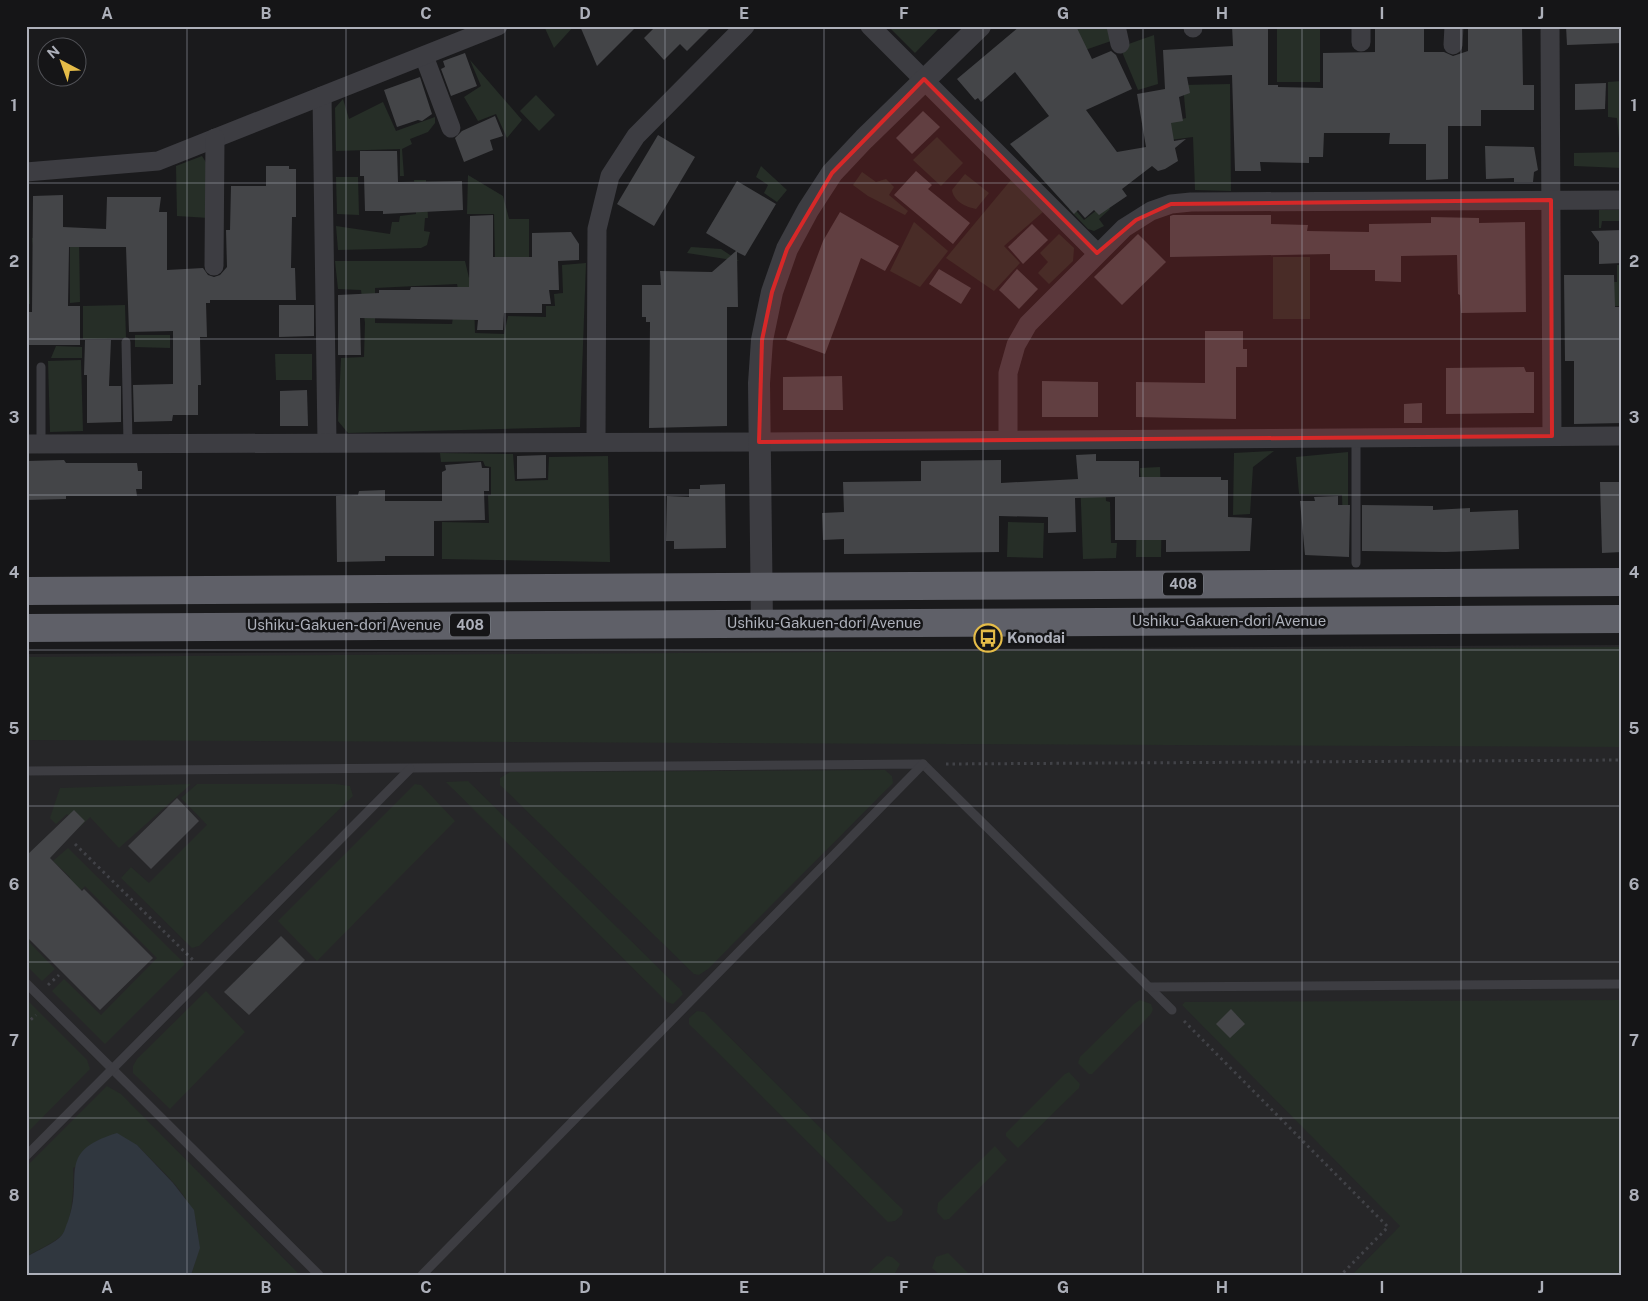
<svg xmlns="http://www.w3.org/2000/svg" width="1648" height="1301" font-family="'Public Sans',sans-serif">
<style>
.built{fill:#262628}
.green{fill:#262e27;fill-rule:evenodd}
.water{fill:#30373f}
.building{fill:#444548}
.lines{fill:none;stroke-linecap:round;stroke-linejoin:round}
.path{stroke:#414247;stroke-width:3;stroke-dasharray:2.5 4;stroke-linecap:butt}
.service{stroke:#3d3d42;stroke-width:9}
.minor{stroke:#3d3d42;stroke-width:19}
.tertiary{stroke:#3d3d42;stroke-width:22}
.trunk{stroke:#5f6068;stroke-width:28}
.marked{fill:#d62828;fill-opacity:0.2;stroke:#d62828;stroke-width:4;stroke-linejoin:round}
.grid{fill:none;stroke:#adb0ba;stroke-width:1;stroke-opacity:0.55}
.labels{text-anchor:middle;stroke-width:5;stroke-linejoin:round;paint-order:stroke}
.shield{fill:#151517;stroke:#7f8289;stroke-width:1}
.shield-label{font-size:14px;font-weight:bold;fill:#adb0ba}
.street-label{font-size:15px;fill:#adb0ba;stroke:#151517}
.poi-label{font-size:15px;font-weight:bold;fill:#adb0ba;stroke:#151517;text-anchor:start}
.neatline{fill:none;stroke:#adb0ba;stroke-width:2}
.grid-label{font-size:16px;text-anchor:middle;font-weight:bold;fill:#adb0ba}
</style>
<rect width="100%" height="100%" fill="#1a1a1c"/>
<!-- built -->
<path class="built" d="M 1622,645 L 1622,1275 L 26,1275 L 26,654 Z"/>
<!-- green -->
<g class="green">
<path d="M 544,26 L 574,26 L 554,48 Z"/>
<path d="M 888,26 L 941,26 L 915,53 Z"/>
<path d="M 1074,26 L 1109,26 L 1114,40 L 1085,50 Z"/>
<rect x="1277" y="26" width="43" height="56"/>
<path d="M 1154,35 L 1158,84 L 1138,90 L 1120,47 Z"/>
<path d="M 470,60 L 522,120 L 507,138 L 496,114 L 478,121 L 464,97 L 481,86 Z"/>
<path d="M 1622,81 L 1622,149 L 1620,149 L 1617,118 L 1608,117 L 1608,82 Z"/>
<path d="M 1230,84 L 1231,191 L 1195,190 L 1193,137 L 1162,141 L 1160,125 L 1186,118 L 1183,85 Z"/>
<path d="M 536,95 L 555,115 L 539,131 L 520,111 Z"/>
<path d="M 343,99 L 349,119 L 383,102 L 396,131 L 435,117 L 435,123 L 428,132 L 410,139 L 412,144 L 402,149 L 404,176 L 400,176 L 400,149 L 336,151 L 335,108 Z"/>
<path d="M 937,137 L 963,163 L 941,186 L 913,160 Z"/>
<path d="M 1622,152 L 1622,168 L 1574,166 L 1574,153 Z"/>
<path d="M 202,156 L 207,164 L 209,218 L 177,216 L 176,166 Z"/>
<path d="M 761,166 L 787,190 L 777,202 L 764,193 L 768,185 L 756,177 Z"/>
<path d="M 862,172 L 876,182 L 886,179 L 894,187 L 889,195 L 908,211 L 905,215 L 868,196 L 853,185 Z"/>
<path d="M 965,174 L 989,193 L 976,209 C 966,207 954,202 952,190 Z"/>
<path d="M 468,175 L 503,196 L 509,219 L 529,219 L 529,262 L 495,260 L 494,214 L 467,214 Z"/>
<path d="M 336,177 L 358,177 L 359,215 L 337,214 Z"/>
<path d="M 414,180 L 426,180 L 428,218 L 425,218 L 424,231 L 430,232 L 427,245 L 421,248 L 338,250 L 336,226 L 390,234 L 392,222 L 399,222 L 400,216 L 416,214 Z"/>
<path d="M 1011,180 L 1043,212 L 1004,246 L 1020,263 L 994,291 L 946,258 Z"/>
<path d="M 1106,203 L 1110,209 L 1099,219 L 1104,226 L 1094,231 L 1088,229 L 1069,209 L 1072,206 L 1084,220 Z"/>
<path d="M 1599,210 L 1622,210 L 1622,221 L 1602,221 L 1601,228 L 1599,228 Z"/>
<path d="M 914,222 L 948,251 L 920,287 L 890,271 Z"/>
<path d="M 1059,234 L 1074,248 L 1073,261 L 1049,284 L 1038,273 L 1048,262 L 1040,253 Z"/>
<path d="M 79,237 L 80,302 L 70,303 L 70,246 L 33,246 L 32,238 Z"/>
<path d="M 26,243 L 28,243 L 30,304 L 26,304 Z"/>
<path d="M 691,247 L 721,249 L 739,261 L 687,253 Z"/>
<rect x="1273" y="257" width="37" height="62"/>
<path d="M 335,261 L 465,261 L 469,278 L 473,273 L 475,333 L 504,334 L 508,316 L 546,317 L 546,306 L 555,306 L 554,294 L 563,293 L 562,265 L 586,263 L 580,427 L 348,433 L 338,421 L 341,358 L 364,357 L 365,323 L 361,290 L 338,289 ZM 457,284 L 459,294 L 455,302 L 452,324 L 375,323 L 375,288 Z"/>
<path d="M 1617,265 L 1622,265 L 1622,306 L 1599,306 L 1597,282 L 1617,282 Z"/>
<path d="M 125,305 L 126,338 L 83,339 L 83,306 Z"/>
<path d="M 135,335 L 170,335 L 170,348 L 135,347 Z"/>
<path d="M 56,346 L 82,347 L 82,358 L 51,358 Z"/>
<path d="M 275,354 L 312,354 L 312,380 L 276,380 Z"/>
<path d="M 81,360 L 83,431 L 50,432 L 48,361 Z"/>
<path d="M 1274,451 L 1253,467 L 1250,514 L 1233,515 L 1234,453 Z"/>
<path d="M 1348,452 L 1348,527 L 1343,528 L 1342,495 L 1299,494 L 1296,457 Z"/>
<path d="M 440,453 L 513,454 L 515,481 L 548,480 L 549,457 L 608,456 L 610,562 L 442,559 L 442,522 L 489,523 L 488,495 L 491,495 L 491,467 L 485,466 L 483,461 L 441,462 Z"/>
<path d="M 1160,467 L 1161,497 L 1142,498 L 1140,468 Z"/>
<path d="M 1105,476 L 1106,501 L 1110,502 L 1111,543 L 1117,543 L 1116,558 L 1083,559 L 1080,477 Z"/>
<path d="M 1137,502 L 1162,502 L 1161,557 L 1136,557 Z"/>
<path d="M 1008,522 L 1044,523 L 1043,558 L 1007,557 Z"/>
<path d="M 1622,647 L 1622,747 L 26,740 L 26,657 Z"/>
<path d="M 885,770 L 892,776 L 893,783 L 708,969 L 699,975 L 694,974 L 500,785 L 500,778 L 510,772 Z"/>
<path d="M 468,781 L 680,989 L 683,994 L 673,1004 L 667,1002 L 446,782 Z"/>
<path d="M 191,784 L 119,848 L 90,817 L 80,827 L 67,814 L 56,824 L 50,818 L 60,788 Z"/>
<path d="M 197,784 L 336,784 L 350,786 L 353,796 L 199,946 L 192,948 L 121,878 L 131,867 L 149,883 L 207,825 L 181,798 Z"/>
<path d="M 415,784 L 421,785 L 455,821 L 317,961 L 278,921 Z"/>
<path d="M 68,848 L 185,964 L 105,1044 L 52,991 L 64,979 L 101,1015 L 157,958 L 85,886 L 29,942 L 55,969 L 42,981 L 26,965 L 26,923 L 70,877 L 53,861 Z"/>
<path d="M 206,991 L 245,1032 L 170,1109 L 133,1073 L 133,1066 L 137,1059 Z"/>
<path d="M 26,999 L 87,1060 L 90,1069 L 26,1134 Z"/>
<path d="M 1140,1000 L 1151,1004 L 1153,1010 L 1150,1015 L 1092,1074 L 1089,1074 L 1078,1063 L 1080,1057 L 1134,1004 Z"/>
<path d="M 1622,1000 L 1622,1275 L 1352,1275 L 1400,1226 L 1182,1005 L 1185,1002 Z"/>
<path d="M 697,1011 L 704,1012 L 903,1210 L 902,1215 L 895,1221 L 888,1222 L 689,1024 L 689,1018 Z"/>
<path d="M 1069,1072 L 1080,1084 L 1079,1088 L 1018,1148 L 1006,1136 L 1006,1133 L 1065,1074 Z"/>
<path d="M 107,1086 L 121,1094 L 300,1275 L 191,1275 C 214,1211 177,1187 137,1145 L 73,1168 C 74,1184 73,1226 60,1237 C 50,1245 37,1250 26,1257 L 26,1167 Z"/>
<path d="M 995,1146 L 1007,1160 L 949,1219 L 944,1220 L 937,1212 L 938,1203 Z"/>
<path d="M 948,1253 L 970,1275 L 940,1275 L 932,1268 L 936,1257 Z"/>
<path d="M 887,1256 L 892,1257 L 900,1264 L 894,1275 L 866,1275 Z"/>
</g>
<!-- water -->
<path class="water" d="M 117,1133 L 137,1145 L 173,1183 L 194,1210 L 200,1248 L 191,1275 L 26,1275 L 26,1257 C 35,1252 57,1242 62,1235 C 65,1231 66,1225 68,1221 C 85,1177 54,1152 117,1133 Z"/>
<!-- building -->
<g class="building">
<path d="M 580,26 L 637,26 L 597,66 Z"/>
<path d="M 656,26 L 712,26 L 687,51 L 680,44 L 664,60 L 644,38 Z"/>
<path d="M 1020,26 L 1076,26 L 1092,59 L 1111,51 L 1116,55 L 1132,89 L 1086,110 L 1117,152 L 1146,147 L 1137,94 L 1165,89 L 1163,50 L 1233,46 L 1232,26 L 1268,26 L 1268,85 L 1278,85 L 1278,87 L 1323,88 L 1323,53 L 1375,52 L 1375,28 L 1424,26 L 1424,52 L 1444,52 L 1453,56 L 1468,51 L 1468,26 L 1522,26 L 1523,85 L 1534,85 L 1534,110 L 1481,110 L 1481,126 L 1448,126 L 1448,179 L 1426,180 L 1426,144 L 1389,144 L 1390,133 L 1324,133 L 1323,157 L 1309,157 L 1309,163 L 1260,162 L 1261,171 L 1235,171 L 1232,75 L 1187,77 L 1190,93 L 1179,97 L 1183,121 L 1171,123 L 1174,141 L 1186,139 L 1175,148 L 1178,161 L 1165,169 L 1158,171 L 1152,166 L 1122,189 L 1127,196 L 1099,215 L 1094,210 L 1085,218 L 1078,210 L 1074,214 L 1010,144 L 1049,116 L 1015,72 L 981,102 L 978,98 L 975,100 L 957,79 Z"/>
<path d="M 1566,26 L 1622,26 L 1622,43 L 1567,45 Z"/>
<path d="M 465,53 L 477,86 L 451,96 L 441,69 L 445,67 L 443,61 Z"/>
<path d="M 420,77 L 432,114 L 422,121 L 418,120 L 397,127 L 384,90 Z"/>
<path d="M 1606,83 L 1605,109 L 1575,110 L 1575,84 Z"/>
<path d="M 923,111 L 940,127 L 912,154 L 896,138 Z"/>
<path d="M 495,116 L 503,136 L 490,140 L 493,150 L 464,162 L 455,138 L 462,131 Z"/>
<path d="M 658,135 L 695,157 L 654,226 L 617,204 Z"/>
<path d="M 1485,146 L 1534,147 L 1538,170 L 1534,172 L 1533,182 L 1514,182 L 1514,178 L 1486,179 Z"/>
<path d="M 360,151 L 397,151 L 398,182 L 462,181 L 463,210 L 383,214 L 383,211 L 365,211 L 364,176 L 360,176 Z"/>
<path d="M 266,166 L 289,166 L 289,169 L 296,169 L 296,217 L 292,217 L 291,268 L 295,268 L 296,300 L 210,300 L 210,303 L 206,303 L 207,337 L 200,337 L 201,385 L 198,385 L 198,415 L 173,415 L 172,421 L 134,422 L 133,385 L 173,384 L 173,331 L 129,332 L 126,247 L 69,247 L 68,306 L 80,306 L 80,345 L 26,345 L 26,312 L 32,312 L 33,196 L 63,195 L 63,227 L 106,229 L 107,197 L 161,197 L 159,212 L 167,212 L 167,270 L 203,268 L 208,275 L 214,277 L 220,275 L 227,267 L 226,230 L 230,230 L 231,186 L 266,186 Z"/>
<path d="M 916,171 L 932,185 L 928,189 L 970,223 L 953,244 L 894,195 Z"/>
<path d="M 737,181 L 776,204 L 745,256 L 737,252 L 738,307 L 727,307 L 727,426 L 649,428 L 650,322 L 646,322 L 646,317 L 642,317 L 642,285 L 661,285 L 660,271 L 712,272 L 736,251 L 706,233 Z"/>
<path d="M 840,212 L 899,246 L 885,271 L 861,258 L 825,354 L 786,340 L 823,241 Z"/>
<path d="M 493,215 L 493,257 L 532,257 L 532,233 L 571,232 L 579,244 L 579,260 L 558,261 L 559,290 L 549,290 L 551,304 L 542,304 L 542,313 L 504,313 L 503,330 L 477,330 L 478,320 L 360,318 L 361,355 L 338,355 L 338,295 L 379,293 L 379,290 L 410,290 L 411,287 L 469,287 L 470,216 Z"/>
<path d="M 1173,215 L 1271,215 L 1271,224 L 1308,225 L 1307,231 L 1369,232 L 1369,224 L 1431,223 L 1431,217 L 1479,218 L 1479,223 L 1525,222 L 1526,312 L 1461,313 L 1460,295 L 1458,294 L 1457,255 L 1401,256 L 1401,282 L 1375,281 L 1375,270 L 1330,270 L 1330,254 L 1170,257 L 1170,216 Z"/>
<path d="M 1032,224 L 1048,240 L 1023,264 L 1008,247 Z"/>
<path d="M 1622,230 L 1622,263 L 1599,264 L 1599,242 L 1591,231 Z"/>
<path d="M 1138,234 L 1166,262 L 1122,305 L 1094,277 Z"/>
<path d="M 939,269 L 971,288 L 961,304 L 929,284 Z"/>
<path d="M 1017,269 L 1038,289 L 1019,309 L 999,290 Z"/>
<path d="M 1564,275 L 1614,275 L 1615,307 L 1619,307 L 1620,328 L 1622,328 L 1622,423 L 1574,424 L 1574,361 L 1565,361 Z"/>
<path d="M 279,305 L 314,305 L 314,336 L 279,337 Z"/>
<path d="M 1205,331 L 1243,331 L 1243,349 L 1247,349 L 1247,367 L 1236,367 L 1236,419 L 1136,417 L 1136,382 L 1205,383 Z"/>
<path d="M 85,340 L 111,340 L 109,386 L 121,386 L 121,422 L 87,423 L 87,375 L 84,375 Z"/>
<path d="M 1524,367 L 1526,372 L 1534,372 L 1534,413 L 1446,414 L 1446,368 Z"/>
<path d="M 842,376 L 843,410 L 783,410 L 783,377 Z"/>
<path d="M 1042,381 L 1098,382 L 1098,417 L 1042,417 Z"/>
<path d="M 307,390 L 308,426 L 280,426 L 280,391 Z"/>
<path d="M 1422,403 L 1422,423 L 1404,423 L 1404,404 Z"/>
<path d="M 1096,454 L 1096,461 L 1139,461 L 1139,477 L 1221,477 L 1221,480 L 1228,480 L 1228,517 L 1252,518 L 1250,551 L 1166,552 L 1166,540 L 1115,540 L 1115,497 L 1075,498 L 1076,532 L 1048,533 L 1048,517 L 999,516 L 999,552 L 844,554 L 844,539 L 823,540 L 822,513 L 844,512 L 843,482 L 921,481 L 921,461 L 1001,460 L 1001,483 L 1078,479 L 1076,455 Z"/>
<path d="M 546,455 L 546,478 L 517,479 L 517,456 Z"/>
<path d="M 64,460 L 66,463 L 137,463 L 138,471 L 142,471 L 142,489 L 136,489 L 137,496 L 66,496 L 66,499 L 26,500 L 26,461 Z"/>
<path d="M 481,462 L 482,468 L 489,468 L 489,491 L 484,491 L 485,520 L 434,521 L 434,556 L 385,556 L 385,561 L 337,562 L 336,496 L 358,495 L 359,491 L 385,490 L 385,501 L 442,501 L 442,472 L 446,470 L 445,465 Z"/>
<path d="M 1600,482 L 1622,482 L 1622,552 L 1602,553 Z"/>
<path d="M 725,484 L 726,548 L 674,549 L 674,541 L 666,541 L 667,496 L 689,497 L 689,489 L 700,489 L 700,485 Z"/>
<path d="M 1338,496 L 1338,505 L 1350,505 L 1349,557 L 1305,555 L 1300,501 L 1315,501 L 1314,497 Z"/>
<path d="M 1362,505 L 1433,506 L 1433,510 L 1470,508 L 1470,512 L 1518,510 L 1519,549 L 1446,552 L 1362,551 Z"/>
<path d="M 177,798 L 199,821 L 151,869 L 128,846 Z"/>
<path d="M 74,810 L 85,821 L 50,858 L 82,891 L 84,889 L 153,958 L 100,1010 L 26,936 L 26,856 Z"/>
<path d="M 281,936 L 305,960 L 249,1015 L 224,992 Z"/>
<path d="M 1231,1009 L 1245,1024 L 1230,1038 L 1216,1024 Z"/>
</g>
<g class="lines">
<!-- path -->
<g class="path">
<path d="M 946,764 L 1622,760"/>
<path d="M 75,844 L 195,962"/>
<path d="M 48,985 L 59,975"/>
<path d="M 1184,1021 L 1388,1227 L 1341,1275"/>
<path d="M 26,1024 L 36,1015"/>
</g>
<!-- service -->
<g class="service">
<path d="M 126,342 L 128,444"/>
<path d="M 1356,437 L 1356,563"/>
<path d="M 41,444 L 41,367"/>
<path d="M 26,771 L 923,764 L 1172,1010"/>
<path d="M 26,983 L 319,1275"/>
<path d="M 1148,987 L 1622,984"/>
<path d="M 26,1156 L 410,769"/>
<path d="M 422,1275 L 923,764"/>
</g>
<!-- minor -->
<g class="minor">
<path d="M 870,26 L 1097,253"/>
<path d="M 1116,26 L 1120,44"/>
<path d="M 1193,26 L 1193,28"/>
<path d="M 1361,26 L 1361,42"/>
<path d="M 1550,26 L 1552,436"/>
<path d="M 1453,45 L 1454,26"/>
<path d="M 424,56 L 451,128"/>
<path d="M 322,96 L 327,442"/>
<path d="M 26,172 L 158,161 L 498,26"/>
<path d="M 214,266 L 215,138"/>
<path d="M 1008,439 L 1008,373 L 1016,345 L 1028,324 L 1124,228 L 1151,211 L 1171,204 L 1191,202 L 1622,200"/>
<path d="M 596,442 L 597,229 L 610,176 L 636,136 L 745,26"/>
<path d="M 26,444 L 759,442 L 1622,436"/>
</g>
<!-- tertiary -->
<path class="tertiary" d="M 762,623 L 759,383 L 762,340 L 772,292 L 787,249 L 808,210 L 832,173 L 864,139 L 980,26"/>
<!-- trunk -->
<g class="trunk">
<path d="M 26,591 L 1622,582"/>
<path d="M 26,628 L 1622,619"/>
</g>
</g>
<!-- marked area -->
<path class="marked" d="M 924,79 L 1097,253 L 1136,220 L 1171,204 L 1551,200 L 1552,436 L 759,442 L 762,340 L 772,292 L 787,249 L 832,173 Z"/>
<!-- grid -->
<path class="grid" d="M 187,26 L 187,1275M 346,26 L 346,1275M 505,26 L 505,1275M 665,26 L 665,1275M 824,26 L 824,1275M 983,26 L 983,1275M 1143,26 L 1143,1275M 1302,26 L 1302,1275M 1461,26 L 1461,1275M 26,183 L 1622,183M 26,339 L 1622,339M 26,495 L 1622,495M 26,650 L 1622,650M 26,806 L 1622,806M 26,962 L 1622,962M 26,1118 L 1622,1118"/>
<!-- icons -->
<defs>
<g id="bus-ring" transform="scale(1.4375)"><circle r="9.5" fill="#151517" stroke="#e5bc48" stroke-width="1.5"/><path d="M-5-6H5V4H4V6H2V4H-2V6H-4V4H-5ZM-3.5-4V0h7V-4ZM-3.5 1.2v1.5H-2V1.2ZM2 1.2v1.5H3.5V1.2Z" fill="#e5bc48"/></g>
</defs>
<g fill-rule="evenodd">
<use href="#bus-ring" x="988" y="638"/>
</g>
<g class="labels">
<!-- shield labels -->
<g class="shield">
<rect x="1163" y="572.5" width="40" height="23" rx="4"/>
<rect x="450" y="613.5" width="40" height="23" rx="4"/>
</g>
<g class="shield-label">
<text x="1183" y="589">408</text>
<text x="470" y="630">408</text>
</g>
<!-- street labels -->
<g class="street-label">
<text x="1229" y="626">Ushiku-Gakuen-dori Avenue</text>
<text x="824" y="628">Ushiku-Gakuen-dori Avenue</text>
<text x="344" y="630">Ushiku-Gakuen-dori Avenue</text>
</g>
<!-- poi labels -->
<g class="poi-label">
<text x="1007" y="643">Konodai</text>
</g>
</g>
<!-- border -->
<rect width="1648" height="1301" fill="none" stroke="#151517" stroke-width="55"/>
<!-- north arrow -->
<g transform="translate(62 62) rotate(319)"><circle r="24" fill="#151517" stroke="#525358"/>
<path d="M0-4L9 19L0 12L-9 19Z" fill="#e5bc48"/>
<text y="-8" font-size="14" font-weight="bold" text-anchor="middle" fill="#adb0ba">N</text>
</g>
<rect x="28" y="28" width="1592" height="1246" class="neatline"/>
<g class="grid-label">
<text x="107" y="19">A</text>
<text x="266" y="19">B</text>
<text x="426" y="19">C</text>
<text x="585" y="19">D</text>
<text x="744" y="19">E</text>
<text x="904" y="19">F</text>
<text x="1063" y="19">G</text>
<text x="1222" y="19">H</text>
<text x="1382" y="19">I</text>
<text x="1541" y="19">J</text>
<text x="14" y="111">1</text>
<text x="1634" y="111">1</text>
<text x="14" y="267">2</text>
<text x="1634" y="267">2</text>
<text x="14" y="423">3</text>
<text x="1634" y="423">3</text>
<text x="14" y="578">4</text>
<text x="1634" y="578">4</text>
<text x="14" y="734">5</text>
<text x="1634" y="734">5</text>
<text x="14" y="890">6</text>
<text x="1634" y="890">6</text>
<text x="14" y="1046">7</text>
<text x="1634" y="1046">7</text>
<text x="14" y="1201">8</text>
<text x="1634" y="1201">8</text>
<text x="107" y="1293">A</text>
<text x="266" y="1293">B</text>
<text x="426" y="1293">C</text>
<text x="585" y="1293">D</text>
<text x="744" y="1293">E</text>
<text x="904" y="1293">F</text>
<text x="1063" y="1293">G</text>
<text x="1222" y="1293">H</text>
<text x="1382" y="1293">I</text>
<text x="1541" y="1293">J</text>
</g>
</svg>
